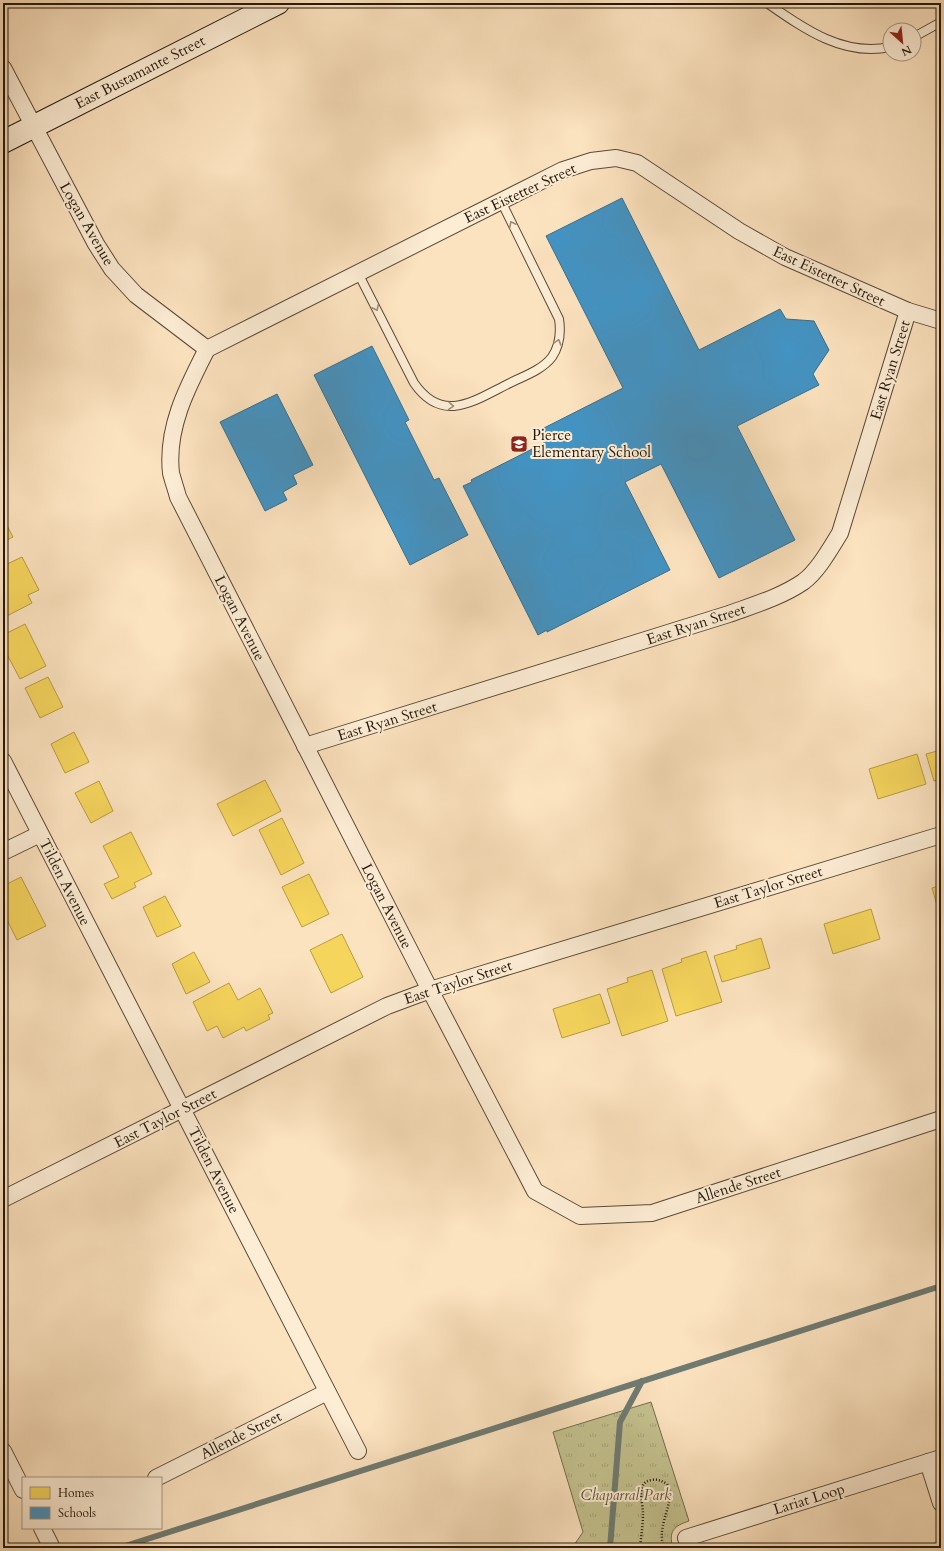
<svg xmlns="http://www.w3.org/2000/svg" width="944" height="1551" font-family="Cardo,serif">
<style>
.grass{fill:url(#grass-tufts);stroke:#746c4c}
.homes{fill:#f6d55c;stroke:#b79c43}
.schools{fill:#4393c3;stroke:#3a6e8c}
.lines{fill:none;stroke-linecap:round;stroke-linejoin:round}
.stream{stroke:#6f7b72;stroke-width:6}
.lane-casing{stroke:#5b4a37;stroke-width:10}
.street-casing{stroke:#5b4a37;stroke-width:18}
.secondary-casing{stroke:#25170a;stroke-width:24}
.path{stroke:#25170a;stroke-width:2.5;stroke-dasharray:1 2;stroke-linecap:butt}
.lane{stroke:#fdedd5;stroke-width:8}
.street{stroke:#fdedd5;stroke-width:16}
.secondary{stroke:#fdedd5;stroke-width:22}
.oneway{stroke:#9c8d7a}
.labels{text-anchor:middle;stroke-width:4;stroke-linejoin:round;paint-order:stroke}
.street-label{font-size:15px;fill:#25170a;stroke:#fdedd5}
.poi-label{font-size:15px;fill:#25170a;stroke:#fdedd5;text-anchor:start}
.park-label{font-size:15px;font-style:italic;fill:#5d5339;stroke:#fdedd5}
</style>
<defs>
<pattern id="grass-tufts" width="24" height="20" patternUnits="userSpaceOnUse"><rect width="24" height="20" fill="#c4c28f"/><path d="M3 7l-1-3M5 7V3M7 7l1-3M15 17l-1-3M17 17v-4M19 17l1-3" fill="none" stroke="#a8a67a"/></pattern>
</defs>
<rect width="100%" height="100%" fill="#fce3bf"/>
<filter id="stains"><feTurbulence type="fractalNoise" baseFrequency=".005" numOctaves="4"/><feColorMatrix values="0 0 0 0 .2 0 0 0 0 .09 0 0 0 0 .02 0 0 0 .5 -.17"/></filter>
<radialGradient id="worn" r=".72"><stop offset=".6" stop-color="#630" stop-opacity="0"/><stop offset="1" stop-color="#630" stop-opacity=".3"/></radialGradient>
<!-- grass -->
<path class="grass" d="M 651,1402 L 689,1521 C 674,1526 668,1531 673,1548 L 572,1548 L 583,1532 L 553,1432 Z"/>
<!-- homes -->
<g class="homes">
<path d="M 3,518 L 13,537 L 3,542 Z"/>
<path d="M 22,557 L 39,590 L 28,595 L 32,603 L 3,618 L 3,566 Z"/>
<path d="M 25,624 L 46,666 L 20,679 L 3,647 L 3,635 Z"/>
<path d="M 48,677 L 63,707 L 40,718 L 25,688 Z"/>
<path d="M 74,732 L 89,762 L 65,773 L 51,744 Z"/>
<path d="M 941,750 L 941,779 L 934,781 L 926,754 Z"/>
<path d="M 917,754 L 926,784 L 878,799 L 869,769 Z"/>
<path d="M 265,780 L 281,811 L 233,836 L 217,804 Z"/>
<path d="M 99,781 L 113,811 L 91,823 L 75,793 Z"/>
<path d="M 282,818 L 304,863 L 281,875 L 259,830 Z"/>
<path d="M 131,832 L 152,874 L 134,883 L 136,887 L 112,899 L 104,884 L 119,877 L 103,846 Z"/>
<path d="M 309,874 L 329,914 L 302,927 L 282,887 Z"/>
<path d="M 21,877 L 46,926 L 17,940 L 3,912 L 3,886 Z"/>
<path d="M 941,885 L 941,919 L 932,888 Z"/>
<path d="M 165,896 L 181,926 L 157,937 L 143,907 Z"/>
<path d="M 871,909 L 880,939 L 833,954 L 824,924 Z"/>
<path d="M 342,934 L 363,977 L 331,993 L 310,950 Z"/>
<path d="M 761,938 L 770,968 L 722,982 L 714,956 L 737,949 L 736,946 Z"/>
<path d="M 706,951 L 722,1002 L 676,1016 L 662,969 L 682,962 L 681,959 Z"/>
<path d="M 194,952 L 210,982 L 186,994 L 172,964 Z"/>
<path d="M 652,970 L 668,1021 L 622,1036 L 607,989 L 628,982 L 627,978 Z"/>
<path d="M 229,983 L 238,1000 L 260,988 L 273,1013 L 268,1015 L 270,1019 L 246,1031 L 244,1027 L 223,1038 L 217,1026 L 207,1031 L 193,1002 Z"/>
<path d="M 600,994 L 610,1023 L 562,1038 L 553,1009 Z"/>
</g>
<!-- schools -->
<g class="schools">
<path d="M 622,198 L 699,350 L 780,309 L 786,319 L 814,321 L 829,350 L 813,374 L 819,385 L 737,426 L 795,540 L 719,578 L 661,464 L 625,482 L 670,570 L 547,632 L 547,630 L 538,635 L 463,486 L 472,482 L 471,480 L 544,443 L 538,431 L 623,388 L 546,236 Z"/>
<path d="M 372,346 L 409,420 L 405,422 L 434,480 L 439,478 L 468,535 L 410,565 L 314,375 Z"/>
<path d="M 277,394 L 313,465 L 293,475 L 297,484 L 283,492 L 287,500 L 265,511 L 220,422 Z"/>
</g>
<g class="lines">
<!-- stream -->
<g class="stream">
<path d="M 119,1548 L 941,1286"/>
<path d="M 610,1548 L 620,1422 L 642,1381"/>
</g>
<!-- lane casing -->
<g class="lane-casing">
<g id="lane">
<path d="M 767,3 C 803,28 843,57 890,47"/>
<path d="M 914,37 L 941,22"/>
<path d="M 358,273 L 414,383 C 443,425 475,400 510,383 C 524,376 542,370 552,357 C 560,345 561,332 559,319 L 501,201"/>
</g>
</g>
<!-- street casing -->
<g class="street-casing">
<g id="street">
<path d="M 3,68 L 96,244 L 112,269 L 136,295 L 207,349 C 187,388 166,428 171,473 C 173,481 176,489 178,497 L 430,990 L 535,1191 L 580,1216 L 652,1213 L 941,1119"/>
<path d="M 207,349 L 563,170 L 591,161 L 616,158 L 637,163 L 739,231 L 785,257 L 908,311 L 941,321"/>
<path d="M 305,746 L 729,614 C 754,605 781,597 803,582 C 818,571 830,549 840,533 L 908,311"/>
<path d="M 3,761 L 358,1451"/>
<path d="M 3,852 L 40,834"/>
<path d="M 3,1199 L 387,1006 L 430,990 L 941,835"/>
<path d="M 3,1451 L 23,1490"/>
<path d="M 928,1462 L 941,1503"/>
<path d="M 156,1478 L 327,1392"/>
<path d="M 42,1528 L 52,1548"/>
<path d="M 690,1548 L 686,1538 L 941,1458"/>
</g>
</g>
<!-- secondary casing -->
<g class="secondary-casing">
<path id="secondary" d="M 3,142 L 278,3"/>
</g>
<!-- path -->
<path class="path" d="M 640,1548 C 641,1537 643,1525 643,1514 C 643,1502 635,1482 652,1480 C 658,1479 662,1481 667,1484 C 677,1502 655,1525 664,1548"/>
<!-- lane -->
<use href="#lane" class="lane"/>
<!-- street -->
<use href="#street" class="street"/>
<!-- secondary -->
<use href="#secondary" class="secondary"/>
</g>
<!-- one-way arrows -->
<defs><path id="oneway-chevron" d="M-2-3.5L2.5 0L-2 3.5" fill="none" stroke-width="1.6" stroke-linecap="round" stroke-linejoin="round"/></defs>
<g class="oneway">
<use href="#oneway-chevron" transform="translate(512 224) rotate(-117)"/>
<use href="#oneway-chevron" transform="translate(376 308) rotate(64)"/>
<use href="#oneway-chevron" transform="translate(558 342) rotate(-74)"/>
<use href="#oneway-chevron" transform="translate(451 406) rotate(4)"/>
</g>
<!-- icons -->
<defs>
<g id="school-square" transform="scale(0.9)"><rect x="-9" y="-9" width="18" height="18" rx="4" fill="#8f2418" stroke="#fdedd5"/><path d="M0-5L7-2L0 1L-7-2ZM-4 1L0 2.5L4 1V4Q0 6-4 4Z" fill="#fff"/></g>
</defs>
<g fill-rule="evenodd">
<use href="#school-square" x="519" y="444"/>
</g>
<g class="labels">
<!-- street labels -->
<g class="street-label">
<text transform="translate(140 72) rotate(-27)" y="5">East Bustamante Street</text>
<text transform="translate(520 193) rotate(-25)" y="5">East Eistetter Street</text>
<text transform="translate(87 224) rotate(60)" y="5">Logan Avenue</text>
<text transform="translate(829 276) rotate(25)" y="5">East Eistetter Street</text>
<text transform="translate(890 370) rotate(-73)" y="5">East Ryan Street</text>
<text transform="translate(240 618) rotate(63)" y="5">Logan Avenue</text>
<text transform="translate(696 624) rotate(-18)" y="5">East Ryan Street</text>
<text transform="translate(387 721) rotate(-17)" y="5">East Ryan Street</text>
<text transform="translate(65 882) rotate(63)" y="5">Tilden Avenue</text>
<text transform="translate(768 887) rotate(-17)" y="5">East Taylor Street</text>
<text transform="translate(387 906) rotate(63)" y="5">Logan Avenue</text>
<text transform="translate(458 982) rotate(-18)" y="5">East Taylor Street</text>
<text transform="translate(165 1118) rotate(-27)" y="5">East Taylor Street</text>
<text transform="translate(214 1170) rotate(63)" y="5">Tilden Avenue</text>
<text transform="translate(738 1185) rotate(-18)" y="5">Allende Street</text>
<text transform="translate(241 1435) rotate(-27)" y="5">Allende Street</text>
<text transform="translate(809 1499) rotate(-17)" y="5">Lariat Loop</text>
</g>
<!-- poi labels -->
<g class="poi-label">
<text x="532" y="440">Pierce<tspan x="532" dy="17">Elementary School</tspan></text>
</g>
<!-- park labels -->
<g class="park-label">
<text x="626" y="1500">Chaparral Park</text>
</g>
</g>
<!-- margin -->
<rect width="944" height="1551" fill="none" stroke="#fce3bf" stroke-width="16"/>
<rect x="4" y="4" width="936" height="1543" fill="none" stroke="#25170a" stroke-width="2"/>
<rect x="8" y="8" width="928" height="1535" fill="none" stroke="#25170a"/>
<!-- legend -->
<rect x="22" y="1477" width="140" height="52" fill="#fdedd5" stroke="#a79784"/>
<rect x="30" y="1487" width="20" height="12" fill="#f6d55c" stroke="#a79784"/>
<text x="58" y="1497" font-size="12" fill="#25170a">Homes</text>
<rect x="30" y="1507" width="20" height="12" fill="#4393c3" stroke="#a79784"/>
<text x="58" y="1517" font-size="12" fill="#25170a">Schools</text>
<!-- north arrow -->
<g transform="translate(902 42) rotate(153)"><circle r="19" fill="#fdedd5" stroke="#a79784"/>
<path d="M0-3L7 15L0 10L-7 15Z" fill="#8f2418"/>
<text y="-6" font-size="11" font-weight="bold" text-anchor="middle" fill="#25170a">N</text>
</g>
<rect width="100%" height="100%" filter="url(#stains)"/>
<rect width="100%" height="100%" fill="url(#worn)"/>
</svg>
